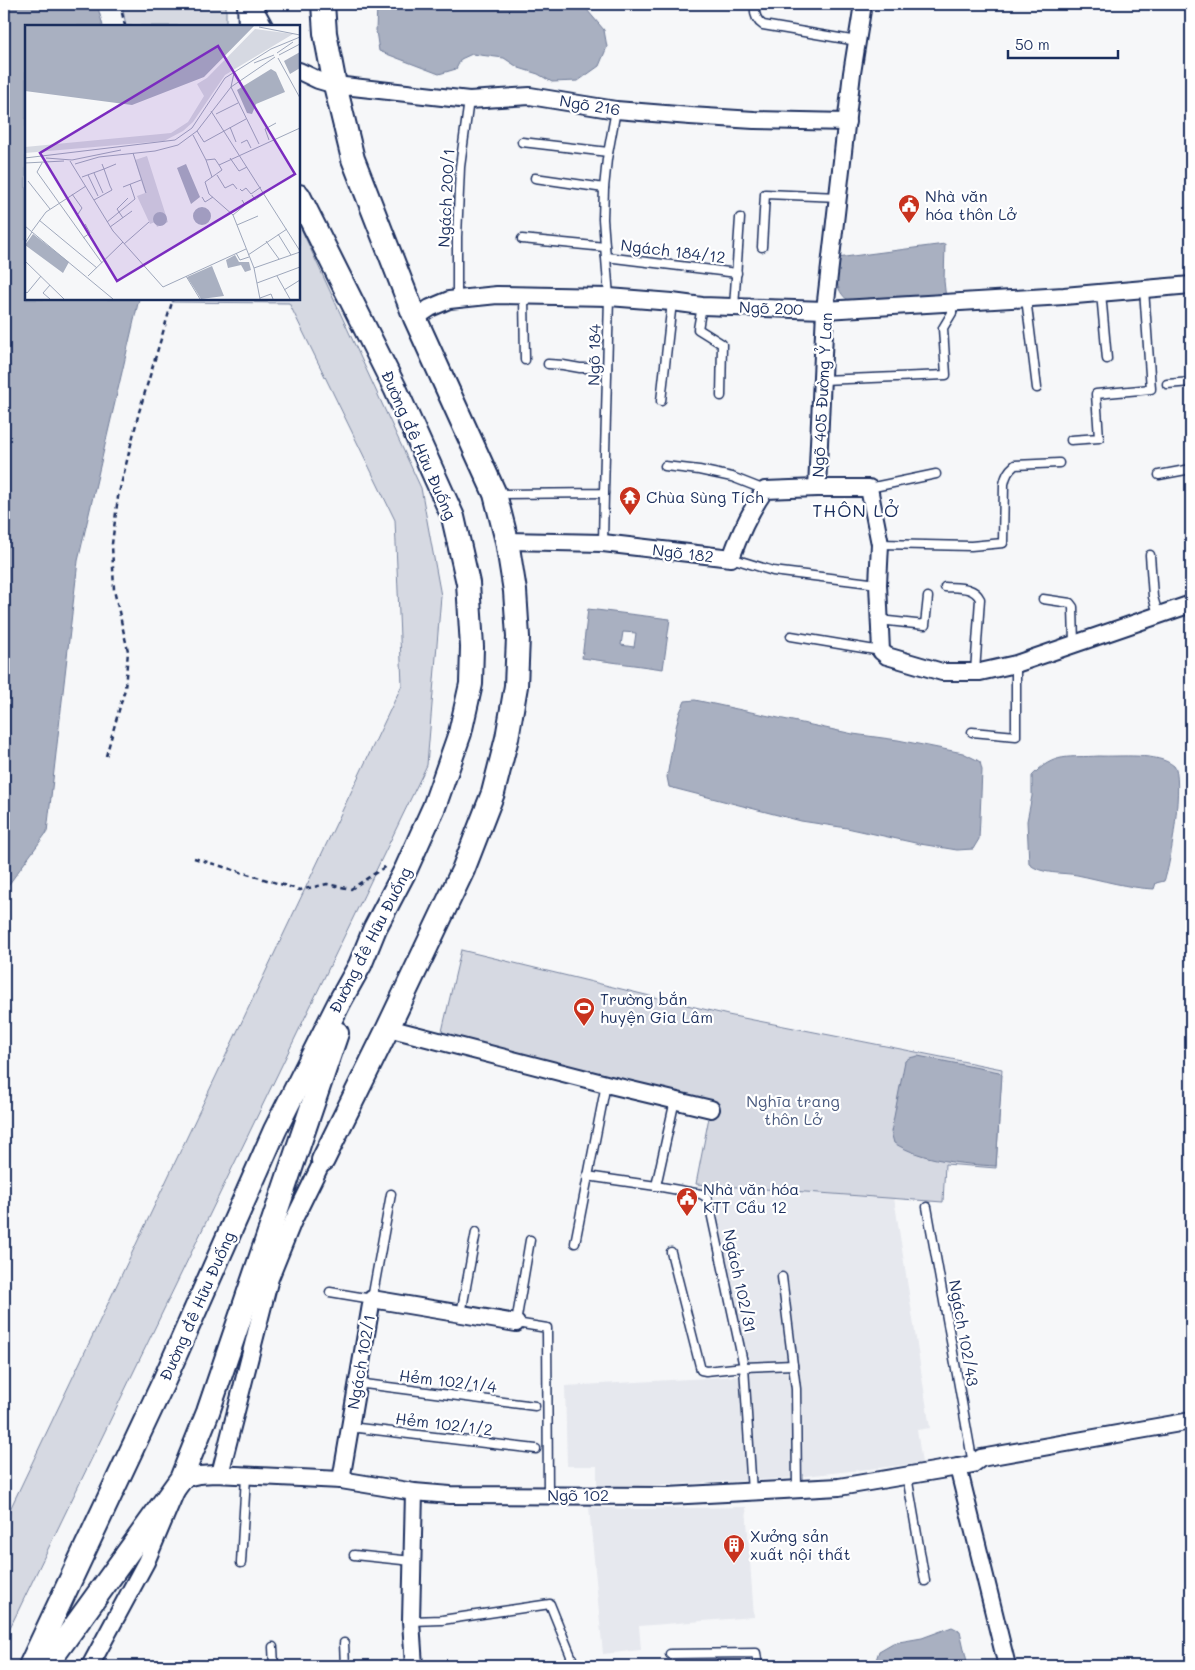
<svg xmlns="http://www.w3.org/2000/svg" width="1195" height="1670" font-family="Mali,sans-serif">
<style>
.built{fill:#e6e8ee}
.green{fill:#d6d9e2;stroke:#7884a0}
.water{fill:#a9b0c1;stroke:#707c99;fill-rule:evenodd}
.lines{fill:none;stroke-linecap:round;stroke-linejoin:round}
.lane-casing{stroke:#1b2f5e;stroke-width:11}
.street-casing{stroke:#1b2f5e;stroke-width:20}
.secondary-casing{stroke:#1b2f5e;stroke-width:26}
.path{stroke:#1b2f5e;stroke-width:2.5;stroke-dasharray:5 4;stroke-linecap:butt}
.lane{stroke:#fff;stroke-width:8}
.street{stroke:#fff;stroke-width:16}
.secondary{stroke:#fff;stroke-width:22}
.labels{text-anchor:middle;stroke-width:4.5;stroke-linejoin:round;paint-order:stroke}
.street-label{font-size:16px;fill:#1b2f5e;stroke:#fff}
.poi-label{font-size:16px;fill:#1b2f5e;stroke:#fff;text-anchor:start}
.park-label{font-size:16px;fill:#4a5a7f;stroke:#fff}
.neighbourhood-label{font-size:18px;letter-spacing:1px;fill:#1b2f5e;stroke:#fff}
.inset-road{fill:none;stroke:#9ea7bb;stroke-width:1}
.view{fill:#7b2cbf;fill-opacity:0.15;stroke:#7b2cbf;stroke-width:2.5}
.inset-edge{fill:none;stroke:#1b2f5e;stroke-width:2.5}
</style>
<rect width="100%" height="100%" fill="#f6f7f9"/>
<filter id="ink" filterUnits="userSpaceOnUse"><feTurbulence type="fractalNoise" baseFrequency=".02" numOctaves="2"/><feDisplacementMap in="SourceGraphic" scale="10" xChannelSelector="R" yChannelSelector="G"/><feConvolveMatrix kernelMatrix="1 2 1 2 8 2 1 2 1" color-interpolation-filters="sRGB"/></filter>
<g filter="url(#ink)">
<!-- built -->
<g class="built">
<path d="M 696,1184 L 894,1198 L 930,1428 L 917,1430 L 922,1463 L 778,1479 L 597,1488 L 597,1466 L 567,1466 L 565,1386 L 742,1376 L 737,1320 L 719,1220 Z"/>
<path d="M 589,1507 L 632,1509 L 746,1507 L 754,1617 L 639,1626 L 641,1650 L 603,1654 Z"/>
</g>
<!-- green -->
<g class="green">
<path d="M 122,4 L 226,4 L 226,26 L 126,26 Z"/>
<path d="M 299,224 L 421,488 L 441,596 L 427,765 L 4,1640 L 4,1522 L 402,685 L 395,520 L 289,303 L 172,302 L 173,299 L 299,299 Z"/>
<path d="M 461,950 L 728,1015 L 1002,1069 L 996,1168 L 945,1164 L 943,1202 L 696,1184 L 710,1112 L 440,1040 Z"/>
</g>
<!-- water -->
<g class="water">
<path d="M 4,4 L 97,4 L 103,26 L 26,26 L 26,299 L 139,299 L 78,561 L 47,832 L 4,891 Z"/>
<path d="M 377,4 L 582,4 L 604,30 L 607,47 L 599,66 L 578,81 L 552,82 L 538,74 L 519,68 L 504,58 L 472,54 L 461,59 L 456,69 L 439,74 L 379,51 L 376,31 Z"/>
<path d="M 945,244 L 944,281 L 946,299 L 852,303 C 834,292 836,277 837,258 Z"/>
<path d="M 588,609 L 670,619 L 663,669 L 582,658 ZM 623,632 L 636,633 L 634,647 L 621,645 Z"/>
<path d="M 695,700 L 853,734 L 898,740 L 963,753 L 977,760 L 980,762 L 982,770 L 980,818 L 979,839 L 973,849 L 957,850 L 920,844 L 847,828 L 801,821 L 669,787 L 667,777 L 675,731 L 680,712 L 685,701 Z"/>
<path d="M 1099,756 C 1119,757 1158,752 1174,766 C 1184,775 1171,867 1164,881 L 1156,883 L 1154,889 C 1128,888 1102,880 1077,875 C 1062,872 1042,875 1029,864 L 1027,821 L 1032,796 L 1032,776 C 1054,752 1069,758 1099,756 Z"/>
<path d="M 918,1056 L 999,1072 L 1002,1075 L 996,1166 C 963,1164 923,1161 894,1143 L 891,1132 L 905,1061 L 909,1058 Z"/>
<path d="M 952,1627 L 960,1631 L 968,1666 L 874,1666 L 879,1651 L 893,1643 L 922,1638 Z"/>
</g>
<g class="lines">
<!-- lane casing -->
<g class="lane-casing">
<g id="lane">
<path d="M 755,4 C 754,12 755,20 763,25 L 857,41"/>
<path d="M 522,142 L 608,152"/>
<path d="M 535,178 L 604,188"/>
<path d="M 522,239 L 605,247"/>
<path d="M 762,247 L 765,194 L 839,197"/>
<path d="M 606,257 L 737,273"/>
<path d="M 1101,293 L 1107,359"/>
<path d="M 524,296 L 525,360"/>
<path d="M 1026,298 L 1037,388"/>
<path d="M 457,299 L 457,237 L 460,167 L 469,100"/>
<path d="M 702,306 L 698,329 L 722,344 L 721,396"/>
<path d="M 734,307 L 740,218"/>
<path d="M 548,364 L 563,365 L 580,368 L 607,368"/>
<path d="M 822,380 L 946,375 L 943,328 L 952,313 L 952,302"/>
<path d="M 1167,384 L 1191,382"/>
<path d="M 661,401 L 672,302"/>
<path d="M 1071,440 L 1099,438 L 1096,394 L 1151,389 L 1144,289"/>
<path d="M 665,466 L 699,470 L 732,477 L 765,490"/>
<path d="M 1159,475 L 1191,469"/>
<path d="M 869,488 L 936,474"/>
<path d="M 497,494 L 604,493 L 609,297 L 603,219 L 604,188 L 607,159 L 616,110"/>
<path d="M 603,543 L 604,493"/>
<path d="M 880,544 L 971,546 L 1003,543 L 1004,484 C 1006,475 1008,471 1015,465 L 1059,463"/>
<path d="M 1150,555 L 1153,597 L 1158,614"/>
<path d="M 731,558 L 773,571 L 878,584"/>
<path d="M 945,587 C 957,588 974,586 980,599 L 975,672"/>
<path d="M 1043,599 L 1070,603 L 1073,607 L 1074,644"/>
<path d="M 879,620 L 925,625 L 928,597"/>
<path d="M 791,636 L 881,651"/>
<path d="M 972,732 L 1016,736 L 1016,664"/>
<path d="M 587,1176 L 656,1186 L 701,1194 L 706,1197 L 709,1203 L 744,1367 L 752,1492"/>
<path d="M 656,1186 L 675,1100"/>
<path d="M 927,1207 L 973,1464"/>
<path d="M 530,1240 L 516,1323 L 547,1328 L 548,1495"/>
<path d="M 575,1243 L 606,1084"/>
<path d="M 671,1252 L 701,1370 L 706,1371 L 744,1367 L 793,1365"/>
<path d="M 782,1277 L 796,1389 L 797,1490"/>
<path d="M 330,1292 L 372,1299 L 391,1194"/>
<path d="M 461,1314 L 476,1232"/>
<path d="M 357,1383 L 535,1406"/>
<path d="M 350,1427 L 536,1449"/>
<path d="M 907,1476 L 925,1581"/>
<path d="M 354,1555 L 412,1561"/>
<path d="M 241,1563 L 246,1477"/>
<path d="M 411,1621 L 442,1620 L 550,1604 L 573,1661"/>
<path d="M 344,1643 L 345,1666"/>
<path d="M 273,1647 L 274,1666"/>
<path d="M 670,1654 L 756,1653 L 758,1666"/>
</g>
</g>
<!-- street casing -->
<g class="street-casing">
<g id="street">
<path d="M 252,4 L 264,26"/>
<path d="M 863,4 L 852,73 L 825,310 L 817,488 L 869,488 L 880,544 L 878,584 L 881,651 L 887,656 L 942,672 L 980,672 L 1016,664 L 1191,604"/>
<path d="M 299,71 L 318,80 L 335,85 L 469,100 L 530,96 L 616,110 L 690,116 L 754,120 L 847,122"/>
<path d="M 415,318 L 430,308 L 449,300 L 497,295 L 609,297 L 672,302 L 702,306 L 825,310 L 1064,296 L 1191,285"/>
<path d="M 507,541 L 603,543 L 731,558 C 740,533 750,511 765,490 L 817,488"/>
<path d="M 388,1028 L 606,1084 L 711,1109"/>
<path d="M 958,1467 L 1007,1666"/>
<path d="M 220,1474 L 270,1278 L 293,1221 L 323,1160"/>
<path d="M 341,1480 L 372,1299 L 516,1323"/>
<path d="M 414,1492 L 411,1621 L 414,1666"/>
<path d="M 90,1666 L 146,1562 L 181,1479 L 199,1475 L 215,1474 L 341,1480 L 414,1492 L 450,1495 L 668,1496 L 839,1487 L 958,1467 L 973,1464 L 981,1458 L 1191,1421"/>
</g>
</g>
<!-- secondary casing -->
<g class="secondary-casing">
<g id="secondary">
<path d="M 249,4 L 250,26"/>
<path d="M 323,4 L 325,33 L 335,85 L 353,159 L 415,318 L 495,494 L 507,541 L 515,591 L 518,637 L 516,686 L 507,738 L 493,793 L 463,870 L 388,1028 L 323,1160"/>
<path d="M 30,1666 L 163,1383 L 275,1130 L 340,1001 L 360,965 L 375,928 L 406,869 L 434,807 L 460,733 L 471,684 L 472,647 L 468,583 L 453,517 L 395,388 L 299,196"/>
<path d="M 46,1666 L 181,1479 L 208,1412 L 337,1033"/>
</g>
</g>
<!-- path -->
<g class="path">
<path d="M 120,4 L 125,26"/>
<path d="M 106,756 L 125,689 L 128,651 L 114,590 L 112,544 L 118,497 L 139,412 L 173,299"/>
<path d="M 194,858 L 300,890 L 327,884 L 351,889 L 386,866"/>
</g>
<!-- lane -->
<use href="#lane" class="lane"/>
<!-- street -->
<use href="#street" class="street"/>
<!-- secondary -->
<use href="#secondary" class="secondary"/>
</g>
</g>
<!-- icons -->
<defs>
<g id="civic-pin" transform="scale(1.125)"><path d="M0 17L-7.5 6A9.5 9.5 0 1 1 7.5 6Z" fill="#c8321e" stroke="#fff"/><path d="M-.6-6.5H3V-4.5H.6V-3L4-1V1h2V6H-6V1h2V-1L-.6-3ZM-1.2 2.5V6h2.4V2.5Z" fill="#fff"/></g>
<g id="temple-pin" transform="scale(1.125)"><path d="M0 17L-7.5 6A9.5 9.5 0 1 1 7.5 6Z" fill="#c8321e" stroke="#fff"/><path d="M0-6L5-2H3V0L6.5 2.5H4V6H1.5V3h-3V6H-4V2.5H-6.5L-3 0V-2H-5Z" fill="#fff"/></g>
<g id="stadium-pin" transform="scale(1.125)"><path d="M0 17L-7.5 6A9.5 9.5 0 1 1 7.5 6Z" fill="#c8321e" stroke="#fff"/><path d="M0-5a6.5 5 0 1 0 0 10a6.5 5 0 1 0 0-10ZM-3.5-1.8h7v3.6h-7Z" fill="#fff"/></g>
<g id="building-pin" transform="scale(1.125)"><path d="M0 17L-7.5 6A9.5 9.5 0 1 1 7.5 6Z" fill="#c8321e" stroke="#fff"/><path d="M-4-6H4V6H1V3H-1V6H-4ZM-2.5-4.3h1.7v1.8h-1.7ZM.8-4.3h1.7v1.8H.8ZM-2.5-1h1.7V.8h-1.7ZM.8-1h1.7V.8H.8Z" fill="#fff"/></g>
</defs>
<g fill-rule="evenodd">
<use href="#civic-pin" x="909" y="205"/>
<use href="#temple-pin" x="630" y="497"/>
<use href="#stadium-pin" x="584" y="1008"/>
<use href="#civic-pin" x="687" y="1198"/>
<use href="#building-pin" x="734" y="1545"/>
</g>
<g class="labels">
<!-- street labels -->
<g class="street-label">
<text transform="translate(590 105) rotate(9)" y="6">Ngõ 216</text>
<text transform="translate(446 198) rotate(-87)" y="6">Ngách 200/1</text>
<text transform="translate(673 251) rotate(7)" y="6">Ngách 184/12</text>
<text transform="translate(771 308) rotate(2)" y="6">Ngõ 200</text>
<text transform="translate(594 355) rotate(-89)" y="6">Ngõ 184</text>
<text transform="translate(822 395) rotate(-87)" y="6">Ngõ 405 Đường Ỷ Lan</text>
<text transform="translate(419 445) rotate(66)" y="6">Đường đê Hữu Đuống</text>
<text transform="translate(683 553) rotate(7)" y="6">Ngõ 182</text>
<text transform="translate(370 940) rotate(-63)" y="6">Đường đê Hữu Đuống</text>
<text transform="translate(740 1281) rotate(78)" y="6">Ngách 102/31</text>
<text transform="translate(197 1306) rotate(-66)" y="6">Đường đê Hữu Đuống</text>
<text transform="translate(964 1333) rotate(80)" y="6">Ngách 102/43</text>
<text transform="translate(361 1362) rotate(-80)" y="6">Ngách 102/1</text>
<text transform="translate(448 1381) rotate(7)" y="6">Hẻm 102/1/4</text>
<text transform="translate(444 1424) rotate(7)" y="6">Hẻm 102/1/2</text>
<text x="578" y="1501">Ngõ 102</text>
</g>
<!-- poi labels -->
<g class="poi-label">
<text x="925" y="202">Nhà văn<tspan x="925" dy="18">hóa thôn Lở</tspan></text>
<text x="646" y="503">Chùa Sùng Tích</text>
<text x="600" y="1005">Trường bắn<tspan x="600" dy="18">huyện Gia Lâm</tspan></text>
<text x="703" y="1195">Nhà văn hóa<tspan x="703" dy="18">KTT Cầu 12</tspan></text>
<text x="750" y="1542">Xưởng sản<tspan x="750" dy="18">xuất nội thất</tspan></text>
</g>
<!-- park labels -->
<g class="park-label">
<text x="793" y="1107">Nghĩa trang<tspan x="793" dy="18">thôn Lở</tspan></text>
</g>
<!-- neighbourhood labels -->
<g class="neighbourhood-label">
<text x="856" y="517">THÔN LỞ</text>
</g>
</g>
<!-- overview -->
<g transform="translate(25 25)">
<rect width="275" height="275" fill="#f6f7f9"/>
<path d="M 230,4 L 268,9 L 200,50 L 168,97 L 158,106 L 139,116 L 0,128 L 0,122 L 146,108 L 163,97 L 179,71 L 172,59 L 182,53 ZM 122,131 L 143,197 L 132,202 L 130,197 L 125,199 L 112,171 L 120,168 L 110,135 Z" fill="#d6d9e2"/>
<path d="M 0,1 L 229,1 L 179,52 L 107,80 L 0,66 ZM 275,27 L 275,43 L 265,49 L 259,36 ZM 246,44 L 251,47 L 260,67 L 231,79 L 227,89 L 222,88 L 212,65 ZM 161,139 L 175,172 L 166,179 L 152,143 ZM168 191a9 9 0 1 1 18 0a9 9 0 1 1-18 0ZM128 194a7 7 0 1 1 14 0a7 7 0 1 1-14 0ZM 8,209 L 44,237 L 38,248 L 0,220 ZM 210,230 L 214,237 L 224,237 L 226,245 L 220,247 L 216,240 L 203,243 L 201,235 ZM 187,241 L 199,271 L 176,274 L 162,252 Z" fill="#a9b0c1"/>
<path class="inset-road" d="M 234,2 L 275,10M 252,28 L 268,17M 254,30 L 275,19M 253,33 L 275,73M 229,38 L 249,30M 209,48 L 206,62 L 234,119M 186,86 L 275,226M 191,89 L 213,78M 205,102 L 211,117M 172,106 L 179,117 L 221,94M 168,110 L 181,135 L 190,134 L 194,140M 244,115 L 240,104 L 251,98M 216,118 L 222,115 L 226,123M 108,128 L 121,168M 0,133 L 150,115 L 167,103 L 200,53 L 246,24 L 275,12M 21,133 L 47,135 L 96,125M 205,133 L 214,146 L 222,142M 181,135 L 187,152M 45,136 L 88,206 L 138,262 L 221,224M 0,138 L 39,136M 17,138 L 12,147 L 77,238M 50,139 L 74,132 L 130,126 L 153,120 L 172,106 L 206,62 L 250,32M 77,139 L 79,144 L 91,139M 69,148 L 78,168M 63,150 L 73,171M 192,150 L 200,163 L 208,159 L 212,164M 57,152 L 79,144 L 85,161M 3,156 L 25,184M 98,162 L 116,155M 215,164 L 217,166 L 221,163 L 226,169 L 236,162M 47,169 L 57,183 L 53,189M 227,170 L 230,175 L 240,168M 177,172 L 180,177 L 188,172M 69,175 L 87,165 L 85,161M 208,190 L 220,180 L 217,175M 98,193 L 92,184 L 103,173M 14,195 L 72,243M 82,197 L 110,174 L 105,159M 212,200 L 233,191M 0,201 L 7,207 L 0,218M 85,202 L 107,186M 7,206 L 21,187 L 61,161M 7,207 L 88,274M 253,209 L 266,230M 58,213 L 65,208 L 60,199M 241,216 L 254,234M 99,219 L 124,197M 211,228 L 215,235 L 224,232M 223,230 L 262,204M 0,236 L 39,274M 229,243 L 208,190 L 184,169 L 180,157 L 197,145 L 194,140 L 275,103M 63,251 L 98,217M 161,251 L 175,274M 252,251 L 265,274M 232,258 L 275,242M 25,260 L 18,268 L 25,274M 259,265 L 275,255M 0,266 L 2,268 L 16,251M 235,273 L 246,269 L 248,274M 235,274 L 229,243 L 275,227"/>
<path class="view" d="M 193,21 L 270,149 L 92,256 L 15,128 Z"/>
<rect width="275" height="275" class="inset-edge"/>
</g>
<!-- margin -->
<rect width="1195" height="1670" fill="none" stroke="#fff" stroke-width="20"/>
<rect x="10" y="10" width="1175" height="1650" fill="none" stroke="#1b2f5e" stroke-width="2" filter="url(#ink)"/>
<!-- scale -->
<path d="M1008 50v8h110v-8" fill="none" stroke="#1b2f5e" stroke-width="2.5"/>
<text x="1015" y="50" font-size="15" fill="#1b2f5e" stroke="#ffffff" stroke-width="4" paint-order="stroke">50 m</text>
</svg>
